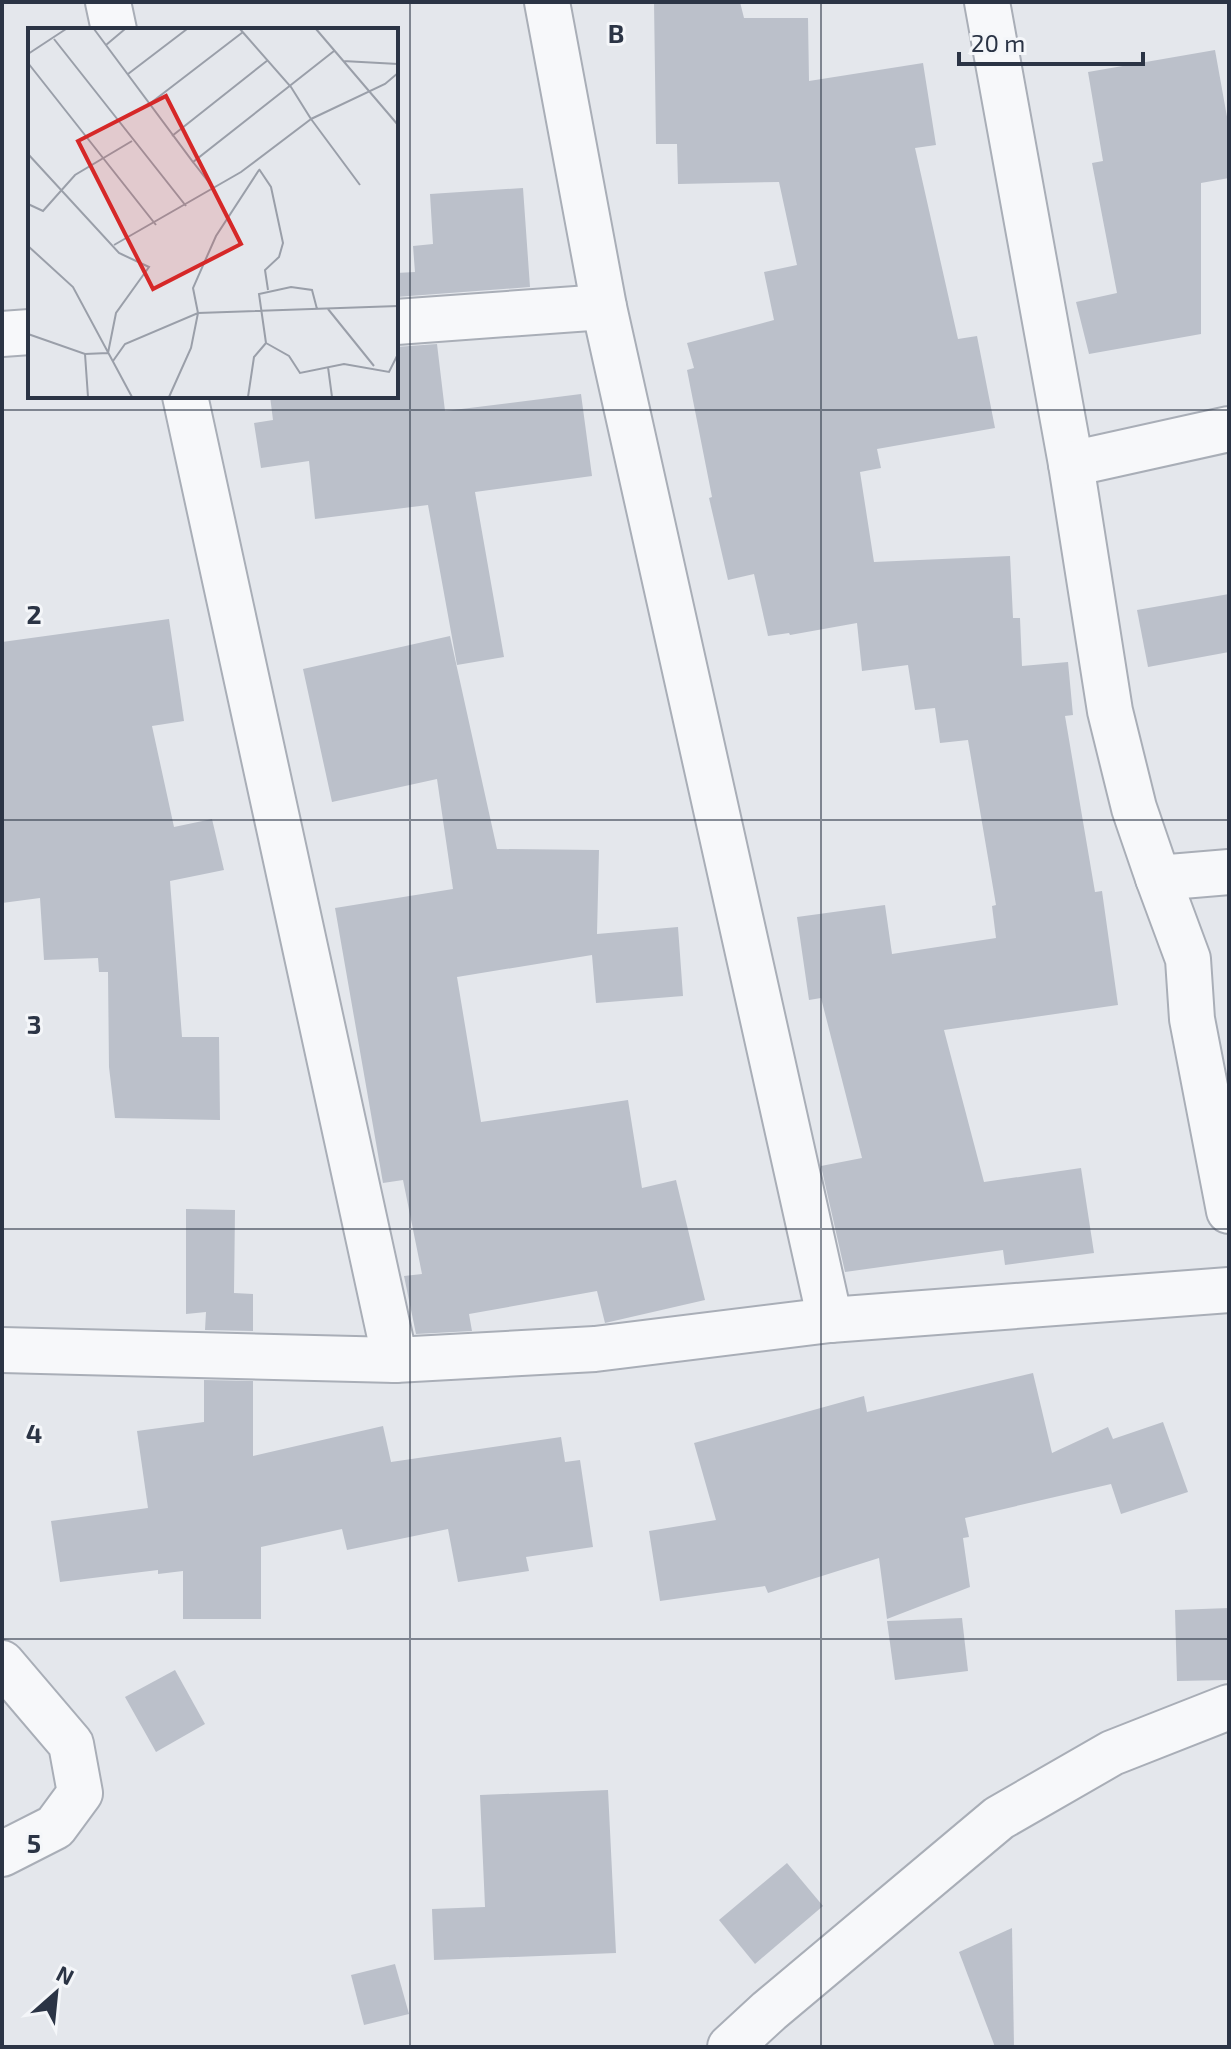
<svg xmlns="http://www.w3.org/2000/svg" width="1231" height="2049" font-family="'Exo 2',sans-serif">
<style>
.building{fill:#bbc0ca}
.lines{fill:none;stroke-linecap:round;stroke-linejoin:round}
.minor-casing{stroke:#a9aeb7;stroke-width:48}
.minor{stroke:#f7f8fa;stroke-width:44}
.grid{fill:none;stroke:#2b3445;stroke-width:2;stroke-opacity:0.55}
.inset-road{fill:none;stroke:#9a9fa9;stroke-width:2}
.view{fill:#d62828;fill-opacity:0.15;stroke:#d62828;stroke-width:4}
.inset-edge{fill:none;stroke:#2b3445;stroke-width:4}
.grid-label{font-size:26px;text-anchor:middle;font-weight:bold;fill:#2b3445;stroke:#f4f6f9;stroke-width:6;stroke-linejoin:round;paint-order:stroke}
</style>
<rect width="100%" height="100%" fill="#e4e7ec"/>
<!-- building -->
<g class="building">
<path d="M 654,2 L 740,2 L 744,18 L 808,18 L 809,81 L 923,63 L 936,145 L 915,148 L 958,339 L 977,336 L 995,428 L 877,449 L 881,468 L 860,472 L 874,562 L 1010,556 L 1013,618 L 1020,618 L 1022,666 L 1068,662 L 1073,715 L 1065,716 L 1095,892 L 1102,891 L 1118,1005 L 944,1030 L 984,1182 L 1081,1168 L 1094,1253 L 1005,1265 L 1003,1250 L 845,1272 L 821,1166 L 862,1158 L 821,998 L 809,1000 L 797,917 L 885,905 L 892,954 L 996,938 L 992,906 L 996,905 L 968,740 L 940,743 L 935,708 L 915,710 L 908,665 L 862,671 L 857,623 L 790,635 L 789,633 L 768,636 L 754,574 L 728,580 L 709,498 L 712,497 L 687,370 L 694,368 L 687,343 L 774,320 L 764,272 L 797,265 L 779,182 L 678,184 L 677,144 L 656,144 Z"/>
<path d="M 1215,50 L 1229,128 L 1229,178 L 1201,183 L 1201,334 L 1089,354 L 1076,302 L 1117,293 L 1092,163 L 1103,161 L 1088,72 Z"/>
<path d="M 523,188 L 530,287 L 396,297 L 396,273 L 415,272 L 413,246 L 433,244 L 430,194 Z"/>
<path d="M 437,344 L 445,411 L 581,394 L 592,476 L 475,492 L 504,657 L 457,665 L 428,505 L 315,519 L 309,461 L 261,468 L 254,423 L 273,420 L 270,396 L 396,396 L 396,347 Z"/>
<path d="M 1229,594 L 1229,652 L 1148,667 L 1137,610 Z"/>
<path d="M 169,619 L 184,721 L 152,726 L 174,827 L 212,819 L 224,870 L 170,881 L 182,1037 L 219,1037 L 220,1120 L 115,1118 L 109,1067 L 108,972 L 99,972 L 98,958 L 44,960 L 40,898 L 2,903 L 2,642 Z"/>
<path d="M 450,636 L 497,849 L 599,850 L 597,934 L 678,927 L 683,996 L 596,1003 L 592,955 L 457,977 L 481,1122 L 628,1100 L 642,1188 L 676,1180 L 705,1300 L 605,1323 L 597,1291 L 469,1314 L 472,1331 L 416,1334 L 404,1276 L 422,1274 L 403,1180 L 383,1183 L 335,908 L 453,889 L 437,779 L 332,802 L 303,669 Z"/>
<path d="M 186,1209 L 235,1210 L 234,1293 L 253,1294 L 253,1331 L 205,1330 L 206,1312 L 186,1314 Z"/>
<path d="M 1033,1373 L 1052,1453 L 1108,1427 L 1113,1439 L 1163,1422 L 1188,1492 L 1121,1514 L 1111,1484 L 965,1518 L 969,1537 L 963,1538 L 970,1587 L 887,1619 L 879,1558 L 768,1593 L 765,1586 L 660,1601 L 649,1531 L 716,1520 L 694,1443 L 864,1396 L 867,1412 Z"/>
<path d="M 204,1380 L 253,1381 L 253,1456 L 383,1426 L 391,1462 L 561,1437 L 565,1462 L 580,1460 L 593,1547 L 526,1557 L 529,1571 L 458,1582 L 448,1529 L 347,1550 L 342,1529 L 261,1547 L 261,1619 L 183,1619 L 183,1571 L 158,1574 L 158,1570 L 60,1582 L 51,1521 L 148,1508 L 137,1431 L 204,1422 Z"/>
<path d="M 1229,1608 L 1229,1680 L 1177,1681 L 1175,1610 Z"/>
<path d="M 962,1618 L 968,1671 L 895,1680 L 887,1621 Z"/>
<path d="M 175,1670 L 205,1724 L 156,1752 L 125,1697 Z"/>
<path d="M 608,1790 L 616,1953 L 434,1960 L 432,1909 L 485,1907 L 480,1795 Z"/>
<path d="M 787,1863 L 823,1906 L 755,1964 L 719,1920 Z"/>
<path d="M 1012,1928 L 1014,2047 L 995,2047 L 959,1952 Z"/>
<path d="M 395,1964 L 409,2014 L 364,2025 L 351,1975 Z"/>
</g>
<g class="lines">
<!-- minor casing -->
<g class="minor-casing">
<g id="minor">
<path d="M 108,2 L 114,30"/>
<path d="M 547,2 L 604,307 L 830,1320"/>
<path d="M 987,2 L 1071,464 L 1110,711 L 1134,808 L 1158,878 L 1229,872"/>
<path d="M 396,322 L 604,307"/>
<path d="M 2,334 L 30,332"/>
<path d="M 185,396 L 395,1360"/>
<path d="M 1071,464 L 1229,429"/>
<path d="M 1158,878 L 1188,959 L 1192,1019 L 1229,1211"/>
<path d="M 2,1350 L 395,1360 L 595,1349 L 830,1320 L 1229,1290"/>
<path d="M 2,1663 L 71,1744 L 80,1793 L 55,1827 L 2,1854"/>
<path d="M 730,2047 L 769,2011 L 999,1818 L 1112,1753 L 1229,1707"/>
</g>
</g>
<!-- minor -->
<use href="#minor" class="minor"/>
</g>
<!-- grid -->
<path class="grid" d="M 410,2 L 410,2047M 821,2 L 821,2047M 2,410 L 1229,410M 2,820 L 1229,820M 2,1229 L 1229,1229M 2,1639 L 1229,1639"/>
<!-- overview -->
<g transform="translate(28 28)">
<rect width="370" height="370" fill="#e4e7ec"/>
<path class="inset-road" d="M 66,1 L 165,134 L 306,23M 288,1 L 370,97M 26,11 L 158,178M 78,17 L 97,1M 0,26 L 38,1M 315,33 L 370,36M 0,35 L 128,197M 100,46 L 159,1M 120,77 L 215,4M 144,108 L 240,32M 0,126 L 91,225 L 121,239 L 88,285 L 80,325M 165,134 L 186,161M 231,141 L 243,159 L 255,215 L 251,229 L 237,242 L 240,262M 332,157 L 283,91 L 357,56 L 370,45M 0,176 L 15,183 L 47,147 L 104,113M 86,217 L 213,144 L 283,91 L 263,59 L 212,1M 0,218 L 45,259 L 104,369M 300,281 L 346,338M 0,306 L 57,326 L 80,325M 238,315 L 261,328 L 272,345 L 316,336 L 361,344 L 370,326M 238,315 L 231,266 L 263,259 L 284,262 L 289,281M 57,326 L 60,369M 85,333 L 97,316 L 170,285 L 370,278M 300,339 L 304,369M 141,369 L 163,320 L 170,285 L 165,260 L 188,208 L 231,142M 220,369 L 226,329 L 238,315"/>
<path class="view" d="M 138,68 L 213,216 L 125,261 L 50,113 Z"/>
<rect width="370" height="370" class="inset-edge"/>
</g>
<g class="grid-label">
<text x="616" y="43">B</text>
<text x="34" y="624">2</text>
<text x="34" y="1034">3</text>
<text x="34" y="1443">4</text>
<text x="34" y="1853">5</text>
</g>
<!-- border -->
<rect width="1231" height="2049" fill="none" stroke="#2b3445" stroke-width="8"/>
<!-- north arrow -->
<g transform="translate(56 1993) rotate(27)" stroke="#f4f6f9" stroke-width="6" paint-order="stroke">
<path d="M0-6L14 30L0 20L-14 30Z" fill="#2b3445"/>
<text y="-12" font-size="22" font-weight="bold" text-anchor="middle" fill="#2b3445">N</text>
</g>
<!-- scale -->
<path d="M959 52v12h184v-12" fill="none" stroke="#2b3445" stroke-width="4"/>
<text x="971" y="52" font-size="24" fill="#2b3445" stroke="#f4f6f9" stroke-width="6" paint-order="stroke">20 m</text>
</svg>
